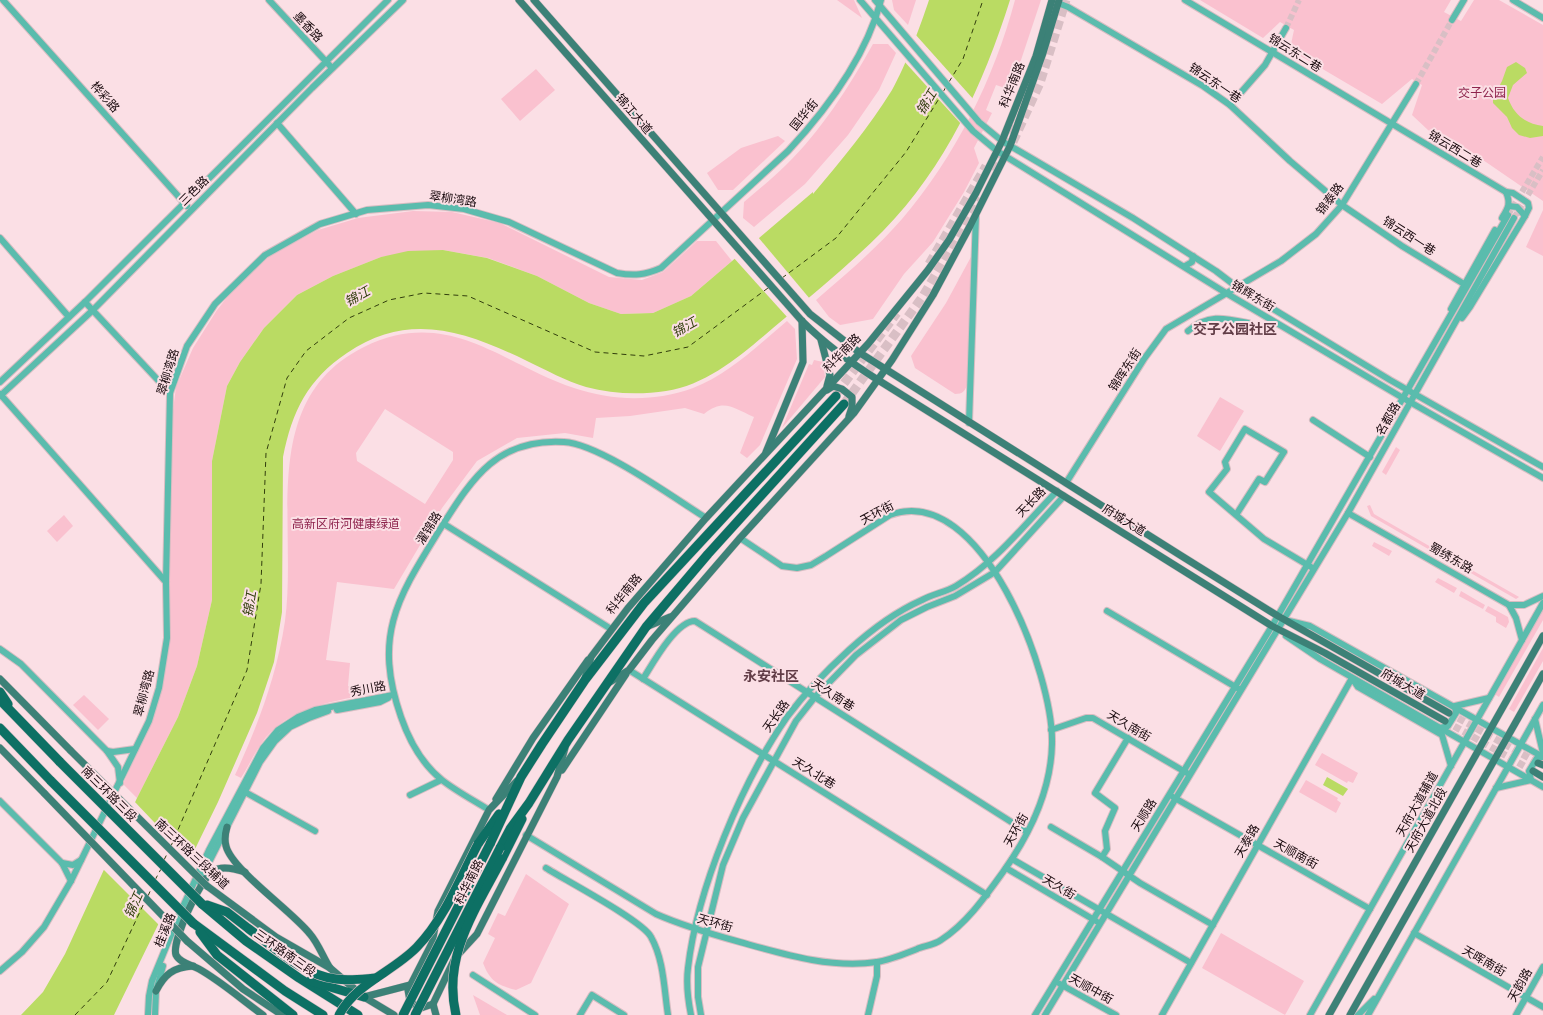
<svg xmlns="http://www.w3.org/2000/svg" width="1543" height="1015" font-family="'Nunito Sans','Noto Sans SC',sans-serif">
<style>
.green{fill:#fac1cf;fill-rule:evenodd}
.water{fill:#badb63}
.pier{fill:#fbdfe5}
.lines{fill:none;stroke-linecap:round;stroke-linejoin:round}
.ferry{stroke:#323e0d;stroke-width:1;stroke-dasharray:5 4;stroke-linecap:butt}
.minor-tunnel{stroke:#d9bfc5;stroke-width:6;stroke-dasharray:6 3;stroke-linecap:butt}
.major-tunnel{stroke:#d9bfc5;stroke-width:7;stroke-dasharray:7 3.5;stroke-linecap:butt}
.highway-tunnel{stroke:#d9bfc5;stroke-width:9;stroke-dasharray:9 4.5;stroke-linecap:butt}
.minor-casing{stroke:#d7bdc2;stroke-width:8}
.major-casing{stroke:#d7bdc2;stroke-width:8}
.highway-casing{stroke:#d7bdc2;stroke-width:10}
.minor{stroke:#5abcad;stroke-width:6}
.major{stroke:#3c8177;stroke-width:7}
.highway{stroke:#0d7064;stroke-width:9}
.major-bridge-casing{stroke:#d7bdc2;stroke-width:8;stroke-linecap:butt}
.highway-bridge-casing{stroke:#d7bdc2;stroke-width:10;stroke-linecap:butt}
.major-bridge{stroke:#3c8177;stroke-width:7}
.highway-bridge{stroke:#0d7064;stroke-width:9}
.labels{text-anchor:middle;stroke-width:4;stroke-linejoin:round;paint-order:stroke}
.street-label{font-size:12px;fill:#18090d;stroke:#fbdfe5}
.park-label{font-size:12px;fill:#8e234c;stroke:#fbdfe5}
.water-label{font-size:13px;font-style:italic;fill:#323e0d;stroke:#fbdfe5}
.quarter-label{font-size:14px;font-weight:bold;fill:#613c46;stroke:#fbdfe5}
</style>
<rect width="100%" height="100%" fill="#fbdfe5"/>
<!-- green -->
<g class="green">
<path d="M 837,0 L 854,0 L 862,18 Z"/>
<path d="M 892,0 L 916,0 L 908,25 L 894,10 Z"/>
<path d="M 1015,0 L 1041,0 L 1011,90 L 996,85 L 986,110 L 992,113 L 974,148 L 979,163 L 964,192 L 933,242 L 904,274 L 873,319 L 840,325 L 829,317 L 816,300 C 845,275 876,249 902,219 C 955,157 994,79 1015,0 Z"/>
<path d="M 1200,0 L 1451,0 L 1444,12 L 1461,21 L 1474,0 L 1499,0 L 1543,25 L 1543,201 L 1483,160 L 1458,150 L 1428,130 L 1412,115 L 1422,85 L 1412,79 L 1382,104 L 1292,51 L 1291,44 L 1294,30 L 1280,22 L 1263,38 Z"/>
<path d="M 873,44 L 888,44 L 896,53 L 879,90 L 848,135 L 805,184 L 754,227 L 743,218 L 744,202 C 758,190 773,178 786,165 C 821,131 849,87 873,44 Z"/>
<path d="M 536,69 L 555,90 L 520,121 L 501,99 Z"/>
<path d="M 778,136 L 785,141 L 733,190 L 718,190 L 707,173 L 741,148 Z"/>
<path d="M 1543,210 L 1543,256 L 1526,247 Z"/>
<path d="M 413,211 L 452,212 L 500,223 L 609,277 L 642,280 L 663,272 L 697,241 L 716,241 L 732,261 L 691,296 L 653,313 L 621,314 L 589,303 L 537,276 L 488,258 L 443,250 L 381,257 L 333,276 L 297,295 L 264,328 L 240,362 L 227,386 L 212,461 L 212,600 L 197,666 L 178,717 L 137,798 L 123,784 L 144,738 L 162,687 L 169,540 L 170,434 L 176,387 L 193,348 L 217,310 L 236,286 L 264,259 L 318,230 L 358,218 Z"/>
<path d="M 972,255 L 968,383 C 965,391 963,394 955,394 L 915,368 L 911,356 L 946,303 Z"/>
<path d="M 787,321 L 795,329 L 797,359 L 760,445 L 747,458 L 740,453 L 754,417 C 733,408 724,398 704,414 L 685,408 L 630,416 L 596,418 L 593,438 L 565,433 L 517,438 L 477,461 L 442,508 L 394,589 L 337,582 L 326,660 L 350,663 L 348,686 L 378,689 L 378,692 C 335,702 288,705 261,744 C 254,754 248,767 241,778 L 235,775 C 258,725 277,675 285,621 C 298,526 257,400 364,347 C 448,306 500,363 574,388 C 612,401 655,402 693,388 C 729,374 757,346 787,321 ZM 385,409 L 453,452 L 453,460 L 425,504 L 357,461 L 356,453 Z"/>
<path d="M 814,360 L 823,362 L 825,377 L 782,428 L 809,364 L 812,365 Z"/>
<path d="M 1220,397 L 1244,411 L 1220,451 L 1197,436 Z"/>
<path d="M 1396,447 L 1400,450 L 1386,475 L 1382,472 Z"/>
<path d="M 1370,505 L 1374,514 L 1450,558 L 1449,561 L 1371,516 L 1367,506 Z"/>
<path d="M 64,515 L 73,526 L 57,542 L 47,531 Z"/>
<path d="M 1374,542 L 1392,551 L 1389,556 L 1372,546 Z"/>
<path d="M 1470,569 L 1519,597 L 1516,599 L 1469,572 Z"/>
<path d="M 1438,578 L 1457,588 L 1454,593 L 1435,582 Z"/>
<path d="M 1461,591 L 1485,605 L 1483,609 L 1459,596 Z"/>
<path d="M 1543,605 L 1543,620 L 1499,697 L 1493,693 Z"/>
<path d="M 1488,606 L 1508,617 L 1509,622 L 1506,628 L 1496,622 L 1496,617 L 1485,611 Z"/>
<path d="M 1543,648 L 1543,661 L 1514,712 L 1509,709 Z"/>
<path d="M 84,695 L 109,719 L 98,730 L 73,705 Z"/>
<path d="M 1322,753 L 1358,773 L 1353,783 L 1348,781 L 1347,783 L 1315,765 Z"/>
<path d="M 1306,780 L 1338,798 L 1337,800 L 1341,803 L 1336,813 L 1299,792 Z"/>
<path d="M 526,874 L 569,904 L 531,983 L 516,990 C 497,985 490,981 483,963 L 495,938 L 488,934 L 498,913 L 505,916 Z"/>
<path d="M 1221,933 L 1304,981 L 1285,1015 L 1202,968 Z"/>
<path d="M 473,995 L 507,1015 L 480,1015 Z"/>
</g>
<!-- water -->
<g class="water">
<path d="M 929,0 L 1010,0 C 983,85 946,167 883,231 C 852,262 818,290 785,318 C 750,347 713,384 666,391 C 640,395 612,394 586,387 C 566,381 546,370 527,361 C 465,331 409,311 347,353 C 308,379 292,411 283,457 L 282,612 L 274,662 L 257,713 L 218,802 L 114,1015 L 21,1015 L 43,992 L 65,954 L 137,798 L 178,717 L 197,666 L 212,600 L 212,461 L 227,386 L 240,362 L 264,328 L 297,295 L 333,276 L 381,257 L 408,251 L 443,250 L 487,258 L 537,276 L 589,303 L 621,314 L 653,313 L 691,296 L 813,192 L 813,194 C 841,161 869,127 892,90 C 906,65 920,27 929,0 Z"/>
<path d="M 1516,62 L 1525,68 L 1527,73 L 1513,85 L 1508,98 C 1514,115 1526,124 1543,126 L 1543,136 L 1530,138 L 1519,135 L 1512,128 L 1507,117 L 1493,103 L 1493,98 L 1502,81 L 1507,67 Z"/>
<path d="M 1327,777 L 1348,789 L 1343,796 L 1323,785 Z"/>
</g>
<!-- pier -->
<g class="pier">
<path d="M 915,34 L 975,101 L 962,125 L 903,60 Z"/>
<path d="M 758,237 L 810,299 L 788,318 L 733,257 Z"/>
<path d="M 134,801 L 191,861 L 159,925 L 102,868 Z"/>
</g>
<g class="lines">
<!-- ferry -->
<g class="ferry">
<path d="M 949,82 L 963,59 L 983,0"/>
<path d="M 943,92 L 946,87"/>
<path d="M 782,278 L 836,238 L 906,152 L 940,97"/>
<path d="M 171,846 L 247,670 L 261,584 L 266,453 L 287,378 L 306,351 L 349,318 L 389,300 L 424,293 L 468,296 L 595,352 L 644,356 L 688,347 L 768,288"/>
<path d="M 164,860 L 168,852"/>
<path d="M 155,880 L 161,869"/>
<path d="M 148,896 L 152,887"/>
<path d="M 75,1015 L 107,982 L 145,901"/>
</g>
<!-- minor-tunnel -->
<g class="minor-tunnel">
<path d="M 1286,28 L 1299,0"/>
<path d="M 1416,84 L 1452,20"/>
<path d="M 1508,215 L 1543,157"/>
<path d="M 1514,218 L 1543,170"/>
</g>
<!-- major-tunnel -->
<g class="major-tunnel">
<path d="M 1449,713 L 1538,763"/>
<path d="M 1445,721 L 1533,771"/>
</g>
<!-- highway-tunnel -->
<g class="highway-tunnel">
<path d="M 1013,142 L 1040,83 L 1066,0"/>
<path d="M 994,171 L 1016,120"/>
<path d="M 929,264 L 986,166"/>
<path d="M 836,394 L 897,313"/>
<path d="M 844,404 L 923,296 L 980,198"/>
</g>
<!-- minor casing -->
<g class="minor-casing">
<g id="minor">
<path d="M 3,0 L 187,206"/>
<path d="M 269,0 L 332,68"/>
<path d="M 860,0 L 973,131 L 997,151 L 1226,293 L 1403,398 L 1543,478"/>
<path d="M 875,0 L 979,122 L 1002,141 L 1133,218 L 1216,271 L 1237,287 L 1390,380 L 1543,467"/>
<path d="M 1185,0 L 1506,192 L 1513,193 L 1528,203 L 1529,208 L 1525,216 L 1470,307 L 1462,318"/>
<path d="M 1513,0 L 1543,18"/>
<path d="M 1058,3 L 1068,7 L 1203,86 L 1230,105 L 1290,161 L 1342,205 L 1402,246 L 1464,284"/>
<path d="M 1452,20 L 1464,0"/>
<path d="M 1230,105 L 1265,65 L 1286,28"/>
<path d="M 277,123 L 356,214"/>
<path d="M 1509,206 L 1517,207 L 1525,216"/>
<path d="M 1502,218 C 1508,208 1511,204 1506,192"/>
<path d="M 0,238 L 69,317"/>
<path d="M 1185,266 L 1192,262 L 1193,256"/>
<path d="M 85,302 L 170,393"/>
<path d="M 1451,309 L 1495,230"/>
<path d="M 1188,331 C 1208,314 1224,318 1248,323"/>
<path d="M 0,382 L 85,302 L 388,0"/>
<path d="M 0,394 L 166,582"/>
<path d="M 0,396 L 93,310 L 312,88 L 403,0"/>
<path d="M 1313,420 L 1370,457"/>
<path d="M 969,423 L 976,215"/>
<path d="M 1066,483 L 1144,359 L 1166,329 L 1281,261 L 1316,234 L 1342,205 L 1416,84"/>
<path d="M 1348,513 L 1509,605 L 1516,618 L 1522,640"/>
<path d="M 1236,515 L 1259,479 L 1265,482 L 1284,452 L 1245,429 L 1225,462 L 1227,469 L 1209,492 L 1264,539 L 1311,567"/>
<path d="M 444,524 L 611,629"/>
<path d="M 1509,605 L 1524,605 L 1543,596"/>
<path d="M 1107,611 L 1239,689"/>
<path d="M 1289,621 L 1310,626 L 1543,757"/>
<path d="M 1286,636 L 1320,659 L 1543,787"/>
<path d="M 0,649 L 21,664 L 107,751 L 113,752 L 135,749"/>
<path d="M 629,670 L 987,895"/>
<path d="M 643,679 C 653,663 676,621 695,621 L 1027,832"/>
<path d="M 337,710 L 380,702 L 388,698"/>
<path d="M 1535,719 L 1543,753"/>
<path d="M 1440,728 L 1448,726 L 1456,713 L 1455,706 L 1489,698"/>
<path d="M 1051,730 L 1086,718 L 1093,718 L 1187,773"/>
<path d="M 107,751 L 118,767 L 120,783"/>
<path d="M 1496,788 L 1531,780 L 1529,771 L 1537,758 L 1543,757"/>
<path d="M 245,792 L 315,831"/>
<path d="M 410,795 L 441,780"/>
<path d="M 1173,797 L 1370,909"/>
<path d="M 0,801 L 62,863 L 71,881"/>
<path d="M 489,810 C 473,800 456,791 442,780 C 422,764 409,740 401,717 C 372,633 399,596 442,526 C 473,477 498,438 564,442 C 600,444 674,498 706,518"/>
<path d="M 1051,827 L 1102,857 L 1140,883 L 1213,925"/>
<path d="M 526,835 L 656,914 C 683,926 711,934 740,942 C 783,954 831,969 877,962 C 890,960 904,954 917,949 C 924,946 934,945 941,940 C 967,923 985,897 1003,872 C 1030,834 1051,791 1052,744 C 1054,676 982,481 890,515 L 826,556 L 811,565 L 797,568 L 782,566 L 740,538"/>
<path d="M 1102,857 L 1107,849 L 1105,831 L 1115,808 L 1095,793 L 1128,738"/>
<path d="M 1012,859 L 1191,963"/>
<path d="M 62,863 L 73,865 L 81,860"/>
<path d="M 546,868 C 565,880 643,921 651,937 C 664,960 664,989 668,1015"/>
<path d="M 1006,868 L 1096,921"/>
<path d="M 199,882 L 260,762 L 275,741 L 290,727 L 309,718 L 328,711"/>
<path d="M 1414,933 L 1543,1007"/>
<path d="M 0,971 L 22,952 L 44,927 L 71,881 L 149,721 L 159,688 L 167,638 L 166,582 L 170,393 L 187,346 L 215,304 L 265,255 L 320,224 L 367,210 L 428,205 L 464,209 L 509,222 L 617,273 C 634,276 645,275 661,268 L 788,151 C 828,108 866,57 881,0"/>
<path d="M 473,975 L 535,1015"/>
<path d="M 1060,984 L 1116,1015"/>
<path d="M 148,1015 L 149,996 L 152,981 L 180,913 L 209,850 L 263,748 L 278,730 L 298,717 L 315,710 L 393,695"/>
<path d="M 155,1015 L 156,991 L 163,966"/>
<path d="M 580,1015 L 592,995 L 624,1015"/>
<path d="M 691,1015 C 688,1000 686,983 688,968 C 697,889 742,782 787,717 C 805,693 827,670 849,650 C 871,630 895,612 922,600 C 933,594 946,592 956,586 C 996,562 1025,524 1057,491"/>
<path d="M 701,1015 L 698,997 L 698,967 L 723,865 L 743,818 L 796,721 L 815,697 L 856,655 L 901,620 L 927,607 L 955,596 L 995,572 L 1064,496"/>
<path d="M 868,1015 L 877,976 L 877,962"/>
<path d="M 1035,1015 L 1272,626 L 1508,215"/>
<path d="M 1045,1015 L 1348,513 L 1514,218"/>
<path d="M 1162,1015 L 1352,678 L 1358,687 L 1442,735 L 1451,766"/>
<path d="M 1310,1015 L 1543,603"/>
<path d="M 1358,1015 L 1374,999"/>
<path d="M 1368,1015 L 1543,705"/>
<path d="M 1516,1015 L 1543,967"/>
</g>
</g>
<!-- major casing -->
<g class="major-casing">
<g id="major">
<path d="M 519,0 L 802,321 C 825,344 851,363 878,380 L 1272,626 L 1325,653 L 1445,721"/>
<path d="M 534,0 L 810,314 L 860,353 L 1180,555 L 1278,616 L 1449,713"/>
<path d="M 821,340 L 830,375 L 827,386"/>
<path d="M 827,390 L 833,386 L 842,389 L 852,397 L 852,407 L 849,416"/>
<path d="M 766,452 L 803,362 L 802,321"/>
<path d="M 646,627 L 670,617"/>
<path d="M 585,678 L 591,657 L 628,608 L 706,518 L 868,344 L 928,270 L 949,240 L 976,193 L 1002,141 L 1036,56 L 1052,0"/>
<path d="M 0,679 L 71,751"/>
<path d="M 610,682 L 629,670 L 652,640 L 740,538 L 854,413 L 892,360 L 933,295 L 970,226 L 1010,146 L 1043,53 L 1059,0"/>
<path d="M 0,748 L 45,794"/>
<path d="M 1538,763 L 1543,765"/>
<path d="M 562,770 L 626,674"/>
<path d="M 1533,771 L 1543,777"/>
<path d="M 517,781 L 489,810 L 438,911 L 432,943 L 408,990 L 410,1001 L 415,1005 L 421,1008 L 433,1004 L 455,958 L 477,934 L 557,777 L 565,748"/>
<path d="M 496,799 L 533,738 L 588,660"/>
<path d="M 227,827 C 225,834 224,839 226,846 C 232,870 292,911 310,934 C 318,943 323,957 330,968"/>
<path d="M 245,872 C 236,869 222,865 213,871 C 201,878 171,942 176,955 C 180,963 192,965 199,969 C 222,982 242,1000 263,1015"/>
<path d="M 207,886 L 276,937 L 330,968 L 364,997 L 394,1015"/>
<path d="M 187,941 L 243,989 L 282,1015"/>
<path d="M 156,991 C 164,975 173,967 193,966"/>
<path d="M 364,997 L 410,985"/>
<path d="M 433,1004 L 436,1015"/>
<path d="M 1329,1015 L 1543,636"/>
<path d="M 1350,1015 L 1543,674"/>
</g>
</g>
<!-- highway casing -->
<g class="highway-casing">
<g id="highway">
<path d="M 0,692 L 8,704"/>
<path d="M 0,700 L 60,762"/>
<path d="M 0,728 L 51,781"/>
<path d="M 478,844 L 499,814"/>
<path d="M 490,844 L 521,777 L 542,744 L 585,680 L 644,603 L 836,396"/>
<path d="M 500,848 L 510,829 L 529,803 L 568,740 L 646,627 L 708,554 L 844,404"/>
<path d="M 502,859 L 522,819"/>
<path d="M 202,904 L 246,941 L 299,978 L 358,1015"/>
<path d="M 207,905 L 227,912 L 249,929"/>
<path d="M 193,923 L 285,991 L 323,1015"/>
<path d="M 200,932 L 217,955 L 293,1015"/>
<path d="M 310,981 L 364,997"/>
</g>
</g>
<!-- minor -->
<use href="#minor" class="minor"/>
<!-- major -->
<use href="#major" class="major"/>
<!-- highway -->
<use href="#highway" class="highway"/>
<!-- major-bridge casing -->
<g class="major-bridge-casing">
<g id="major-bridge">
<path d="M 71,751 L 207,886"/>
<path d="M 45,794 L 187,941"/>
</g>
</g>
<!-- highway-bridge casing -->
<g class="highway-bridge-casing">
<g id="highway-bridge">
<path d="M 60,762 L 202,904"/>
<path d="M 51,781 L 193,923"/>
<path d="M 249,929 C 274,947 304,976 336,979 C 349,981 363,979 376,978"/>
<path d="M 339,1015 C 356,983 393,972 417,947 C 445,918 460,878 478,844"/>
<path d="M 403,1015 L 490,844"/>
<path d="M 415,1015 L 500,848"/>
<path d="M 456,1015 C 442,956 476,909 502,859"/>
</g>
</g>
<!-- major-bridge -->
<use href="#major-bridge" class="major-bridge"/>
<!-- highway-bridge -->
<use href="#highway-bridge" class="highway-bridge"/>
</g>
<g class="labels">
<!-- street labels -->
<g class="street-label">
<text transform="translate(308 27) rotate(47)" y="4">墨香路</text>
<text transform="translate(1295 53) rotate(32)" y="4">锦云东二巷</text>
<text transform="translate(1215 83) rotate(34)" y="4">锦云东一巷</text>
<text transform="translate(1012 85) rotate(-68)" y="4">科华南路</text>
<text transform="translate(105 97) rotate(48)" y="4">桦彩路</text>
<text transform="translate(634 114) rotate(49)" y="4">锦江大道</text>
<text transform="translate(804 115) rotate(-51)" y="4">国华街</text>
<text transform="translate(1455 149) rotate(31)" y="4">锦云西二巷</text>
<text transform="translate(194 191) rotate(-45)" y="4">三色路</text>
<text transform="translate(453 199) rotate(8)" y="4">翠柳湾路</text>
<text transform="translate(1330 199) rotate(-53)" y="4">锦泰路</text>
<text transform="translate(1409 236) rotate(33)" y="4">锦云西一巷</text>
<text transform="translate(1253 296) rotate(31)" y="4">锦辉东街</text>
<text transform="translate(842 353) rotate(-46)" y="4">科华南路</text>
<text transform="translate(1125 370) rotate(-57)" y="4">锦晖东街</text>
<text transform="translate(168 372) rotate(-73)" y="4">翠柳湾路</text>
<text transform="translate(1388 419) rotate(-60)" y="4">名都路</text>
<text transform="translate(1031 502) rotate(-46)" y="4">天长路</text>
<text transform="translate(877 513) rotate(-28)" y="4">天环街</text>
<text transform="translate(1124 520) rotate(32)" y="4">府城大道</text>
<text transform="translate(429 528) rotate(-58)" y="4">濯锦路</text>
<text transform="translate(1451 558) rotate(30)" y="4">蜀绣东路</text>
<text transform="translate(624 594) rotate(-51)" y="4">科华南路</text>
<text transform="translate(1403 684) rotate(30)" y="4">府城大道</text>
<text transform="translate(368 689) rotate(-11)" y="4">秀川路</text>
<text transform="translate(144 693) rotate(-75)" y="4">翠柳湾路</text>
<text transform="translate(833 695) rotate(33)" y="4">天久南巷</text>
<text transform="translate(776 716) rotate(-55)" y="4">天长路</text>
<text transform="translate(1129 726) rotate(31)" y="4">天久南街</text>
<text transform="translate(814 773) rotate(32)" y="4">天久北巷</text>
<text transform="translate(109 794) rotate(45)" y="4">南三环路三段</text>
<text transform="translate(1417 804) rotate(-61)" y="4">天府大道辅道</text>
<text transform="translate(1144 815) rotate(-58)" y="4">天顺路</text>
<text transform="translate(1426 820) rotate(-61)" y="4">天府大道北段</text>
<text transform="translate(1016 830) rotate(-61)" y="4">天环街</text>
<text transform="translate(1247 841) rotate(-60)" y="4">天泰路</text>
<text transform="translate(192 854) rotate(43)" y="4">南三环路三段辅道</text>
<text transform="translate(1296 854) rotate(29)" y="4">天顺南街</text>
<text transform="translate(469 882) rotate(-63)" y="4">科华南路</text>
<text transform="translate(1059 887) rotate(31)" y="4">天久街</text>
<text transform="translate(715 923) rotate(16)" y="4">天环街</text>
<text transform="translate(165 930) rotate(-68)" y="4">桂溪路</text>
<text transform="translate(285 953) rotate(35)" y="4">三环路南三段</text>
<text transform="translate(1484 961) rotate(30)" y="4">天晖南街</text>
<text transform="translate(1520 985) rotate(-61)" y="4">天韵路</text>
<text transform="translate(1091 989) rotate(29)" y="4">天顺中街</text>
</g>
<!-- park labels -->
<g class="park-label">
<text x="1482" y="97">交子公园</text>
<text x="346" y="528">高新区府河健康绿道</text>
</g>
<!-- water labels -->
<g class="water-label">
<text transform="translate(926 102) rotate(-59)" y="5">锦江</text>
<text transform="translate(357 296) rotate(-29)" y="5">锦江</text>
<text transform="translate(684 327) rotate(-30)" y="5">锦江</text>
<text transform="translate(249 604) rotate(-81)" y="5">锦江</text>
<text transform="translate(133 905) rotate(-66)" y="5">锦江</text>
</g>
<!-- quarter labels -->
<g class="quarter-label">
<text x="1235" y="334">交子公园社区</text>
<text x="771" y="681">永安社区</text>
</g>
</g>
</svg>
